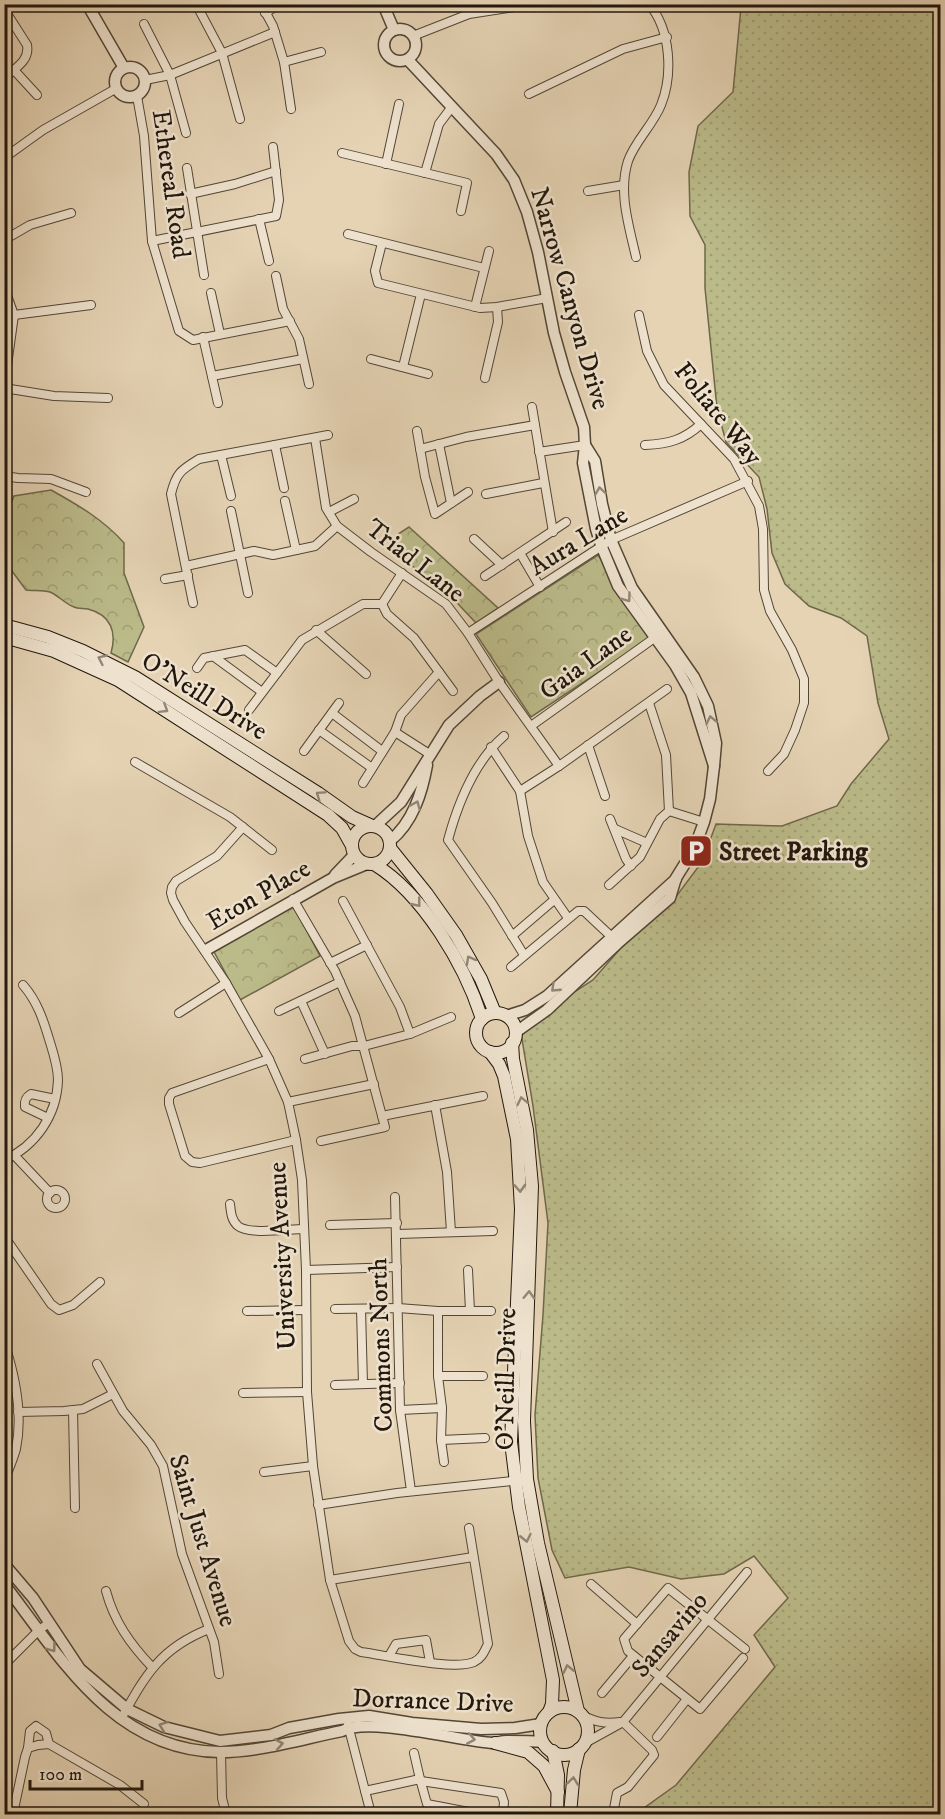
<svg xmlns="http://www.w3.org/2000/svg" width="945" height="1819" font-family="'IM FELL DW Pica',serif">
<style>
.grass{fill:url(#grass-dots);stroke:#6e684a;stroke-width:1.5}
.park{fill:url(#park-crowns);stroke:#6e684a;stroke-width:1.5}
.lines{fill:none;stroke-linecap:round;stroke-linejoin:round}
.minor-casing{stroke:#524636;stroke-width:10}
.tertiary-casing{stroke:#524636;stroke-width:13}
.secondary-casing{stroke:#21170c;stroke-width:14}
.minor{stroke:#eee2ce;stroke-width:8}
.tertiary{stroke:#eee2ce;stroke-width:10}
.secondary{stroke:#eee2ce;stroke-width:12}
.oneway{stroke:#928777}
.labels{text-anchor:middle;stroke-width:5;stroke-linejoin:round;paint-order:stroke}
.street-label{font-size:26px;fill:#21170c;stroke:#eee2ce}
.poi-label{font-size:26px;font-weight:bold;fill:#21170c;stroke:#eee2ce;text-anchor:start}
</style>
<defs>
<pattern id="grass-dots" width="8" height="8" patternUnits="userSpaceOnUse" patternTransform="scale(1.5)"><rect width="8" height="8" fill="#bbba89"/><path d="M2 2h.1M6 6h.1" fill="none" stroke="#a09f75" stroke-width="1.8" stroke-linecap="round"/></pattern>
<pattern id="park-crowns" width="20" height="18" patternUnits="userSpaceOnUse" patternTransform="scale(1.5)"><rect width="20" height="18" fill="#bbba89"/><path d="M2 6a3 3 0 1 1 6 0M12 15a3 3 0 1 1 6 0" fill="none" stroke="#a09f75"/></pattern>
</defs>
<rect width="100%" height="100%" fill="#e5d3b4"/>
<filter id="stains"><feTurbulence type="fractalNoise" baseFrequency=".00333" numOctaves="4"/><feColorMatrix values="0 0 0 0 .2 0 0 0 0 .09 0 0 0 0 .02 0 0 0 .5 -.17"/></filter>
<radialGradient id="worn" r=".72"><stop offset=".6" stop-color="#630" stop-opacity="0"/><stop offset="1" stop-color="#630" stop-opacity=".3"/></radialGradient>
<!-- grass -->
<path class="grass" d="M 730,5 L 940,5 L 940,1814 L 643,1814 L 644,1808 L 676,1785 L 775,1667 L 754,1635 L 788,1598 L 754,1556 L 724,1574 L 681,1579 L 629,1567 L 565,1578 L 552,1550 L 538,1478 L 535,1415 L 543,1315 L 548,1223 L 533,1106 L 520,1027 L 593,980 L 627,941 L 669,906 L 702,862 L 716,824 L 782,826 L 837,806 L 851,784 L 889,739 L 878,703 L 867,636 L 841,618 L 809,606 L 785,584 L 772,553 L 767,509 L 759,477 L 726,442 L 717,408 L 705,288 L 705,245 L 690,216 L 689,172 L 698,126 L 733,92 L 741,7 Z"/>
<!-- park -->
<g class="park">
<path d="M 51,490 C 78,505 104,520 124,543 L 124,573 L 144,627 L 128,662 L 111,653 C 117,632 111,615 88,609 C 83,608 78,609 74,607 C 65,604 58,595 50,592 C 43,590 33,591 26,590 L 6,563 L 5,558 L 5,518 L 14,496 Z"/>
<path d="M 409,527 L 498,608 L 476,623 L 446,591 L 399,556 L 395,536 Z"/>
<path d="M 598,555 L 652,637 L 531,717 L 476,634 Z"/>
<path d="M 293,905 L 320,956 L 240,1000 L 213,950 Z"/>
</g>
<g class="lines">
<!-- minor casing -->
<g class="minor-casing">
<g id="minor">
<path d="M 196,4 L 222,53 L 240,119"/>
<path d="M 261,4 L 273,26 L 284,62 L 291,109"/>
<path d="M 4,9 L 27,45 C 30,61 15,68 4,78"/>
<path d="M 265,13 L 280,4"/>
<path d="M 144,24 L 170,75 L 186,133"/>
<path d="M 413,36 L 469,14 L 534,4"/>
<path d="M 284,62 L 321,52"/>
<path d="M 14,70 L 37,95"/>
<path d="M 145,80 L 170,75 L 275,32"/>
<path d="M 529,94 L 623,49 L 667,37"/>
<path d="M 137,96 L 144,136 L 152,241 L 179,331 L 193,340 L 290,321"/>
<path d="M 342,153 L 467,183 L 461,211"/>
<path d="M 4,158 L 43,130 L 117,88"/>
<path d="M 386,164 L 399,104"/>
<path d="M 187,168 L 204,275"/>
<path d="M 425,173 L 439,124 L 451,108"/>
<path d="M 588,191 L 624,185"/>
<path d="M 190,194 L 235,184 L 276,171"/>
<path d="M 259,219 L 269,261"/>
<path d="M 348,234 L 484,268"/>
<path d="M 4,240 L 30,225 L 71,213"/>
<path d="M 152,241 L 276,216 L 279,200 L 273,147"/>
<path d="M 382,243 L 375,271 L 378,283 L 480,308 L 497,307 L 547,298"/>
<path d="M 636,257 C 629,226 618,192 628,161 C 635,141 653,125 661,105 C 673,75 671,30 649,4"/>
<path d="M 276,276 L 283,309 L 299,339 L 309,384"/>
<path d="M 4,287 L 14,315 L 4,387"/>
<path d="M 211,293 L 220,334"/>
<path d="M 475,307 L 489,251"/>
<path d="M 14,315 L 91,305"/>
<path d="M 639,315 L 647,351 L 664,385 L 734,459 L 759,506 L 763,529 L 764,590 L 770,611 L 792,650 L 804,679 L 804,703 L 795,730 L 784,754 L 768,771"/>
<path d="M 203,337 L 218,403"/>
<path d="M 371,359 L 428,374"/>
<path d="M 403,367 L 421,294"/>
<path d="M 212,376 L 303,359"/>
<path d="M 485,378 L 498,322 L 497,307"/>
<path d="M 4,388 L 54,396 L 108,398"/>
<path d="M 532,407 L 553,532"/>
<path d="M 417,431 L 425,477 L 435,514 L 468,492"/>
<path d="M 315,438 L 326,508 L 337,526 L 371,552 L 446,604 L 468,633 L 499,682 L 559,766"/>
<path d="M 439,444 L 451,503"/>
<path d="M 275,445 L 284,488"/>
<path d="M 645,445 C 668,444 684,440 701,424"/>
<path d="M 420,449 L 466,437 L 535,425"/>
<path d="M 539,452 L 585,445"/>
<path d="M 221,455 L 231,496"/>
<path d="M 4,476 L 18,478 L 51,479 L 86,492"/>
<path d="M 486,494 L 543,483"/>
<path d="M 285,501 L 296,550"/>
<path d="M 231,511 L 248,593"/>
<path d="M 329,512 L 354,499"/>
<path d="M 474,539 L 502,565"/>
<path d="M 520,553 L 540,587"/>
<path d="M 186,566 L 254,551 L 273,555 L 315,546 L 337,526"/>
<path d="M 485,576 L 566,522"/>
<path d="M 165,579 L 188,575"/>
<path d="M 193,603 L 171,494 C 176,473 181,470 199,459 L 328,435"/>
<path d="M 382,604 L 387,614 L 414,638 L 453,691"/>
<path d="M 382,604 L 402,573"/>
<path d="M 316,630 L 366,674"/>
<path d="M 468,633 L 611,540 L 748,481"/>
<path d="M 213,656 L 262,692"/>
<path d="M 197,668 L 204,658 L 245,650 L 277,673"/>
<path d="M 249,710 L 302,640 L 363,604 L 382,604"/>
<path d="M 332,713 L 382,751"/>
<path d="M 531,726 L 660,634"/>
<path d="M 319,730 L 372,768"/>
<path d="M 395,732 L 431,755"/>
<path d="M 504,736 C 475,761 458,803 448,840 L 492,903 L 524,955"/>
<path d="M 588,745 L 605,796"/>
<path d="M 491,747 L 520,791 L 528,836 L 543,882 L 568,918"/>
<path d="M 304,751 L 339,703"/>
<path d="M 135,762 L 230,817 L 272,850"/>
<path d="M 363,783 L 395,732 L 401,715 L 439,672"/>
<path d="M 520,791 L 559,766 L 667,689"/>
<path d="M 669,811 L 704,822"/>
<path d="M 610,819 L 626,859 L 631,866"/>
<path d="M 243,827 L 217,856 L 176,881 L 172,887 L 171,893 L 173,900 L 185,922 L 226,983 L 269,1059 L 288,1102 L 296,1140 L 302,1180 L 306,1270 L 307,1392 L 313,1466 L 330,1580 L 349,1641 L 355,1649 L 361,1652 C 385,1655 454,1671 474,1662 C 482,1658 484,1652 488,1644 L 469,1528"/>
<path d="M 615,829 L 647,843"/>
<path d="M 609,885 L 640,857 L 660,819 L 669,811 L 666,755 L 649,703"/>
<path d="M 293,899 L 335,971 L 355,1016 L 385,1127 L 321,1141"/>
<path d="M 343,901 L 400,1007 L 410,1034"/>
<path d="M 512,936 L 554,900"/>
<path d="M 330,963 L 367,945"/>
<path d="M 511,967 L 578,911 L 584,911 L 616,941"/>
<path d="M 301,1001 L 325,1054"/>
<path d="M 279,1011 L 340,982"/>
<path d="M 179,1013 L 226,983"/>
<path d="M 269,1059 L 172,1093 L 169,1098 L 169,1104 L 185,1156 L 192,1162 L 200,1163 L 296,1140"/>
<path d="M 305,1059 L 352,1046 L 364,1046 L 410,1034 L 451,1017"/>
<path d="M 288,1102 L 374,1084"/>
<path d="M 435,1105 L 447,1172 L 451,1232"/>
<path d="M 382,1116 L 483,1096"/>
<path d="M 48,1118 L 25,1107 C 24,1100 26,1097 31,1094 L 55,1099"/>
<path d="M 15,1156 L 50,1193"/>
<path d="M 4,1160 C 36,1146 57,1115 58,1080 C 58,1066 53,1052 49,1039 C 43,1019 37,1001 23,985"/>
<circle cx="56" cy="1199" r="9"/>
<path d="M 395,1197 L 400,1410 L 411,1491"/>
<path d="M 230,1204 C 231,1212 231,1220 238,1226 C 249,1235 288,1229 304,1229"/>
<path d="M 330,1225 L 397,1223"/>
<path d="M 398,1234 L 493,1231"/>
<path d="M 4,1236 L 51,1304 L 59,1310 L 73,1305 L 100,1282"/>
<path d="M 306,1270 L 397,1267"/>
<path d="M 468,1270 L 470,1311"/>
<path d="M 335,1309 L 398,1308 L 438,1311 L 491,1311"/>
<path d="M 361,1309 L 363,1384"/>
<path d="M 247,1311 L 306,1310"/>
<path d="M 438,1311 L 438,1376 L 442,1408 L 441,1440 L 444,1462"/>
<path d="M 4,1342 C 15,1375 23,1415 16,1449 C 13,1460 8,1471 4,1481"/>
<path d="M 97,1364 L 123,1411 L 151,1445 L 163,1466 L 182,1554 L 214,1642 L 219,1674"/>
<path d="M 438,1376 L 483,1376"/>
<path d="M 335,1385 L 400,1383"/>
<path d="M 243,1393 L 307,1392"/>
<path d="M 73,1410 L 75,1508"/>
<path d="M 400,1410 L 442,1408"/>
<path d="M 18,1412 L 64,1411 L 83,1409 L 113,1394"/>
<path d="M 441,1440 L 485,1438"/>
<path d="M 264,1472 L 313,1466"/>
<path d="M 318,1505 L 397,1493 L 521,1480"/>
<path d="M 330,1580 L 473,1557"/>
<path d="M 591,1584 L 637,1624"/>
<path d="M 106,1591 C 114,1621 130,1644 152,1667"/>
<path d="M 389,1656 L 396,1644 L 426,1640 L 430,1662"/>
<path d="M 743,1658 L 700,1709 L 628,1651 L 624,1639 L 668,1588 L 745,1649"/>
<path d="M 4,1665 L 39,1630 L 49,1623"/>
<path d="M 602,1693 L 633,1656"/>
<path d="M 582,1715 C 595,1722 605,1724 620,1722"/>
<path d="M 121,1719 C 145,1676 160,1648 209,1629"/>
<path d="M 348,1725 L 371,1814"/>
<path d="M 657,1737 L 687,1699"/>
<path d="M 585,1743 L 623,1722 L 747,1572"/>
<path d="M 28,1748 L 30,1731 L 36,1726 L 46,1733 L 49,1744"/>
<path d="M 221,1752 L 222,1798 L 226,1814"/>
<path d="M 414,1753 L 420,1779"/>
<path d="M 421,1781 L 501,1793 L 504,1802 L 503,1814"/>
<path d="M 365,1791 L 420,1779 L 427,1804 L 479,1814"/>
<path d="M 13,1814 L 25,1757 L 28,1748 L 38,1745 L 49,1744 L 120,1785 L 144,1804"/>
<path d="M 613,1814 L 617,1793 L 628,1787 L 654,1755 L 652,1750 L 623,1722"/>
</g>
</g>
<!-- tertiary casing -->
<g class="tertiary-casing">
<g id="tertiary">
<path d="M 87,4 L 124,68"/>
<path d="M 383,4 L 394,30"/>
<circle cx="400" cy="45" r="16"/>
<path d="M 408,60 L 496,154 L 514,180 L 527,212 L 538,252 L 554,333 L 565,372 L 584,427 L 585,445 L 583,463 L 596,529 L 601,545 L 618,586 L 675,665 L 691,693 L 714,766"/>
<circle cx="130" cy="82" r="15"/>
<path d="M 375,826 L 401,802 L 449,725 L 480,696 L 499,682"/>
<path d="M 390,841 C 413,822 422,793 427,765"/>
<path d="M 335,875 L 354,855"/>
<path d="M 206,950 L 333,878 L 367,864"/>
<path d="M 506,1016 L 525,1010 L 547,996 L 676,879"/>
<path d="M 516,1032 L 547,1010 L 618,943 L 670,898 L 676,878 L 694,849 L 704,822 L 710,799 L 714,766 L 716,743 L 708,706 L 694,677 L 632,588 L 611,540 L 602,504 L 595,461 L 585,445"/>
<path d="M 4,1564 L 33,1598 L 80,1669 L 127,1709 L 164,1727 L 220,1741 L 271,1735 L 289,1728 L 339,1719 L 369,1716 L 412,1723 L 481,1729 L 515,1728 L 541,1724"/>
<path d="M 4,1584 C 61,1658 114,1751 220,1752 C 261,1752 302,1739 342,1731 C 369,1716 459,1741 493,1743 C 497,1743 502,1741 506,1741 C 519,1741 531,1741 543,1742"/>
</g>
</g>
<!-- secondary casing -->
<g class="secondary-casing">
<g id="secondary">
<path d="M 4,625 L 48,637 L 83,651 L 135,677 L 318,793 L 352,817 L 370,825"/>
<path d="M 4,637 L 54,651 L 118,680 L 328,815 L 342,828 L 351,844"/>
<circle cx="371" cy="845" r="19"/>
<path d="M 390,848 L 427,894 L 456,935 L 481,979 L 495,1013"/>
<path d="M 374,864 C 423,894 465,965 482,1019"/>
<circle cx="496" cy="1033" r="20"/>
<path d="M 512,1043 L 513,1059 L 527,1130 L 532,1186 L 524,1421 L 527,1479 L 538,1543 L 578,1711"/>
<path d="M 490,1052 L 499,1064 L 504,1076 L 517,1139 L 521,1209 L 511,1442 L 519,1507 L 553,1680 L 552,1704 L 549,1712"/>
<circle cx="564" cy="1731" r="24"/>
<path d="M 495,1743 L 528,1752 L 544,1766 L 558,1792"/>
<path d="M 553,1751 L 558,1775 L 557,1814"/>
<path d="M 570,1814 L 574,1770 L 579,1749"/>
</g>
</g>
<!-- minor -->
<use href="#minor" class="minor"/>
<!-- tertiary -->
<use href="#tertiary" class="tertiary"/>
<!-- secondary -->
<use href="#secondary" class="secondary"/>
</g>
<!-- one-way arrows -->
<defs><path id="oneway-chevron" d="M-2-3.5L2.5 0L-2 3.5" fill="none" stroke-width="1.6" stroke-linecap="round" stroke-linejoin="round" transform="scale(1.5)"/></defs>
<g class="oneway">
<use href="#oneway-chevron" transform="translate(600 491) rotate(-98)"/>
<use href="#oneway-chevron" transform="translate(627 598) rotate(54)"/>
<use href="#oneway-chevron" transform="translate(102 659) rotate(-155)"/>
<use href="#oneway-chevron" transform="translate(164 709) rotate(32)"/>
<use href="#oneway-chevron" transform="translate(711 720) rotate(-102)"/>
<use href="#oneway-chevron" transform="translate(320 795) rotate(-145)"/>
<use href="#oneway-chevron" transform="translate(416 805) rotate(-67)"/>
<use href="#oneway-chevron" transform="translate(417 903) rotate(51)"/>
<use href="#oneway-chevron" transform="translate(470 960) rotate(-119)"/>
<use href="#oneway-chevron" transform="translate(555 988) rotate(137)"/>
<use href="#oneway-chevron" transform="translate(522 1101) rotate(-102)"/>
<use href="#oneway-chevron" transform="translate(520 1188) rotate(87)"/>
<use href="#oneway-chevron" transform="translate(529 1295) rotate(-88)"/>
<use href="#oneway-chevron" transform="translate(526 1538) rotate(77)"/>
<use href="#oneway-chevron" transform="translate(52 1648) rotate(54)"/>
<use href="#oneway-chevron" transform="translate(568 1669) rotate(-103)"/>
<use href="#oneway-chevron" transform="translate(163 1726) rotate(-160)"/>
<use href="#oneway-chevron" transform="translate(471 1739) rotate(10)"/>
<use href="#oneway-chevron" transform="translate(279 1744) rotate(-10)"/>
<use href="#oneway-chevron" transform="translate(573 1781) rotate(-83)"/>
</g>
<!-- icons -->
<defs>
<g id="parking-square" transform="scale(1.725)"><rect x="-9" y="-9" width="18" height="18" rx="4" fill="#8f2418" stroke="#eee2ce"/><path d="M-3.5-5.5H1a3.5 3.5 0 0 1 0 7H-1V5.5H-3.5ZM-1-3.4V-.6H.8a1.4 1.4 0 0 0 0-2.8Z" fill="#fff"/></g>
</defs>
<g fill-rule="evenodd">
<use href="#parking-square" x="696" y="851"/>
</g>
<g class="labels">
<!-- street labels -->
<g class="street-label">
<text transform="translate(172 184) rotate(82)" y="9">Ethereal Road</text>
<text transform="translate(571 298) rotate(74)" y="9">Narrow Canyon Drive</text>
<text transform="translate(719 413) rotate(51)" y="9">Foliate Way</text>
<text transform="translate(578 540) rotate(-31)" y="9">Aura Lane</text>
<text transform="translate(416 560) rotate(38)" y="9">Triad Lane</text>
<text transform="translate(585 662) rotate(-36)" y="9">Gaia Lane</text>
<text transform="translate(205 695) rotate(32)" y="9">O'Neill Drive</text>
<text transform="translate(258 894) rotate(-30)" y="9">Eton Place</text>
<text transform="translate(281 1256) rotate(-93)" y="9">University Avenue</text>
<text transform="translate(380 1345) rotate(-92)" y="9">Commons North</text>
<text transform="translate(505 1379) rotate(-89)" y="9">O'Neill Drive</text>
<text transform="translate(204 1540) rotate(73)" y="9">Saint Just Avenue</text>
<text transform="translate(669 1634) rotate(-50)" y="9">Sansavino</text>
<text transform="translate(433 1700) rotate(2)" y="9">Dorrance Drive</text>
</g>
<!-- poi labels -->
<g class="poi-label">
<text x="719" y="860">Street Parking</text>
</g>
</g>
<!-- margin -->
<rect width="945" height="1819" fill="none" stroke="#e5d3b4" stroke-width="24"/>
<rect x="6" y="6" width="933" height="1807" fill="none" stroke="#21170c" stroke-width="3"/>
<rect x="12" y="12" width="921" height="1795" fill="none" stroke="#21170c" stroke-width="1.5"/>
<!-- scale -->
<path d="M30 1780v9h112v-9" fill="none" stroke="#21170c" stroke-width="3"/>
<text x="39" y="1780" font-size="18" fill="#21170c" stroke="#eee2ce" stroke-width="4.5" paint-order="stroke">100 m</text>
<rect width="100%" height="100%" filter="url(#stains)"/>
<rect width="100%" height="100%" fill="url(#worn)"/>
</svg>
